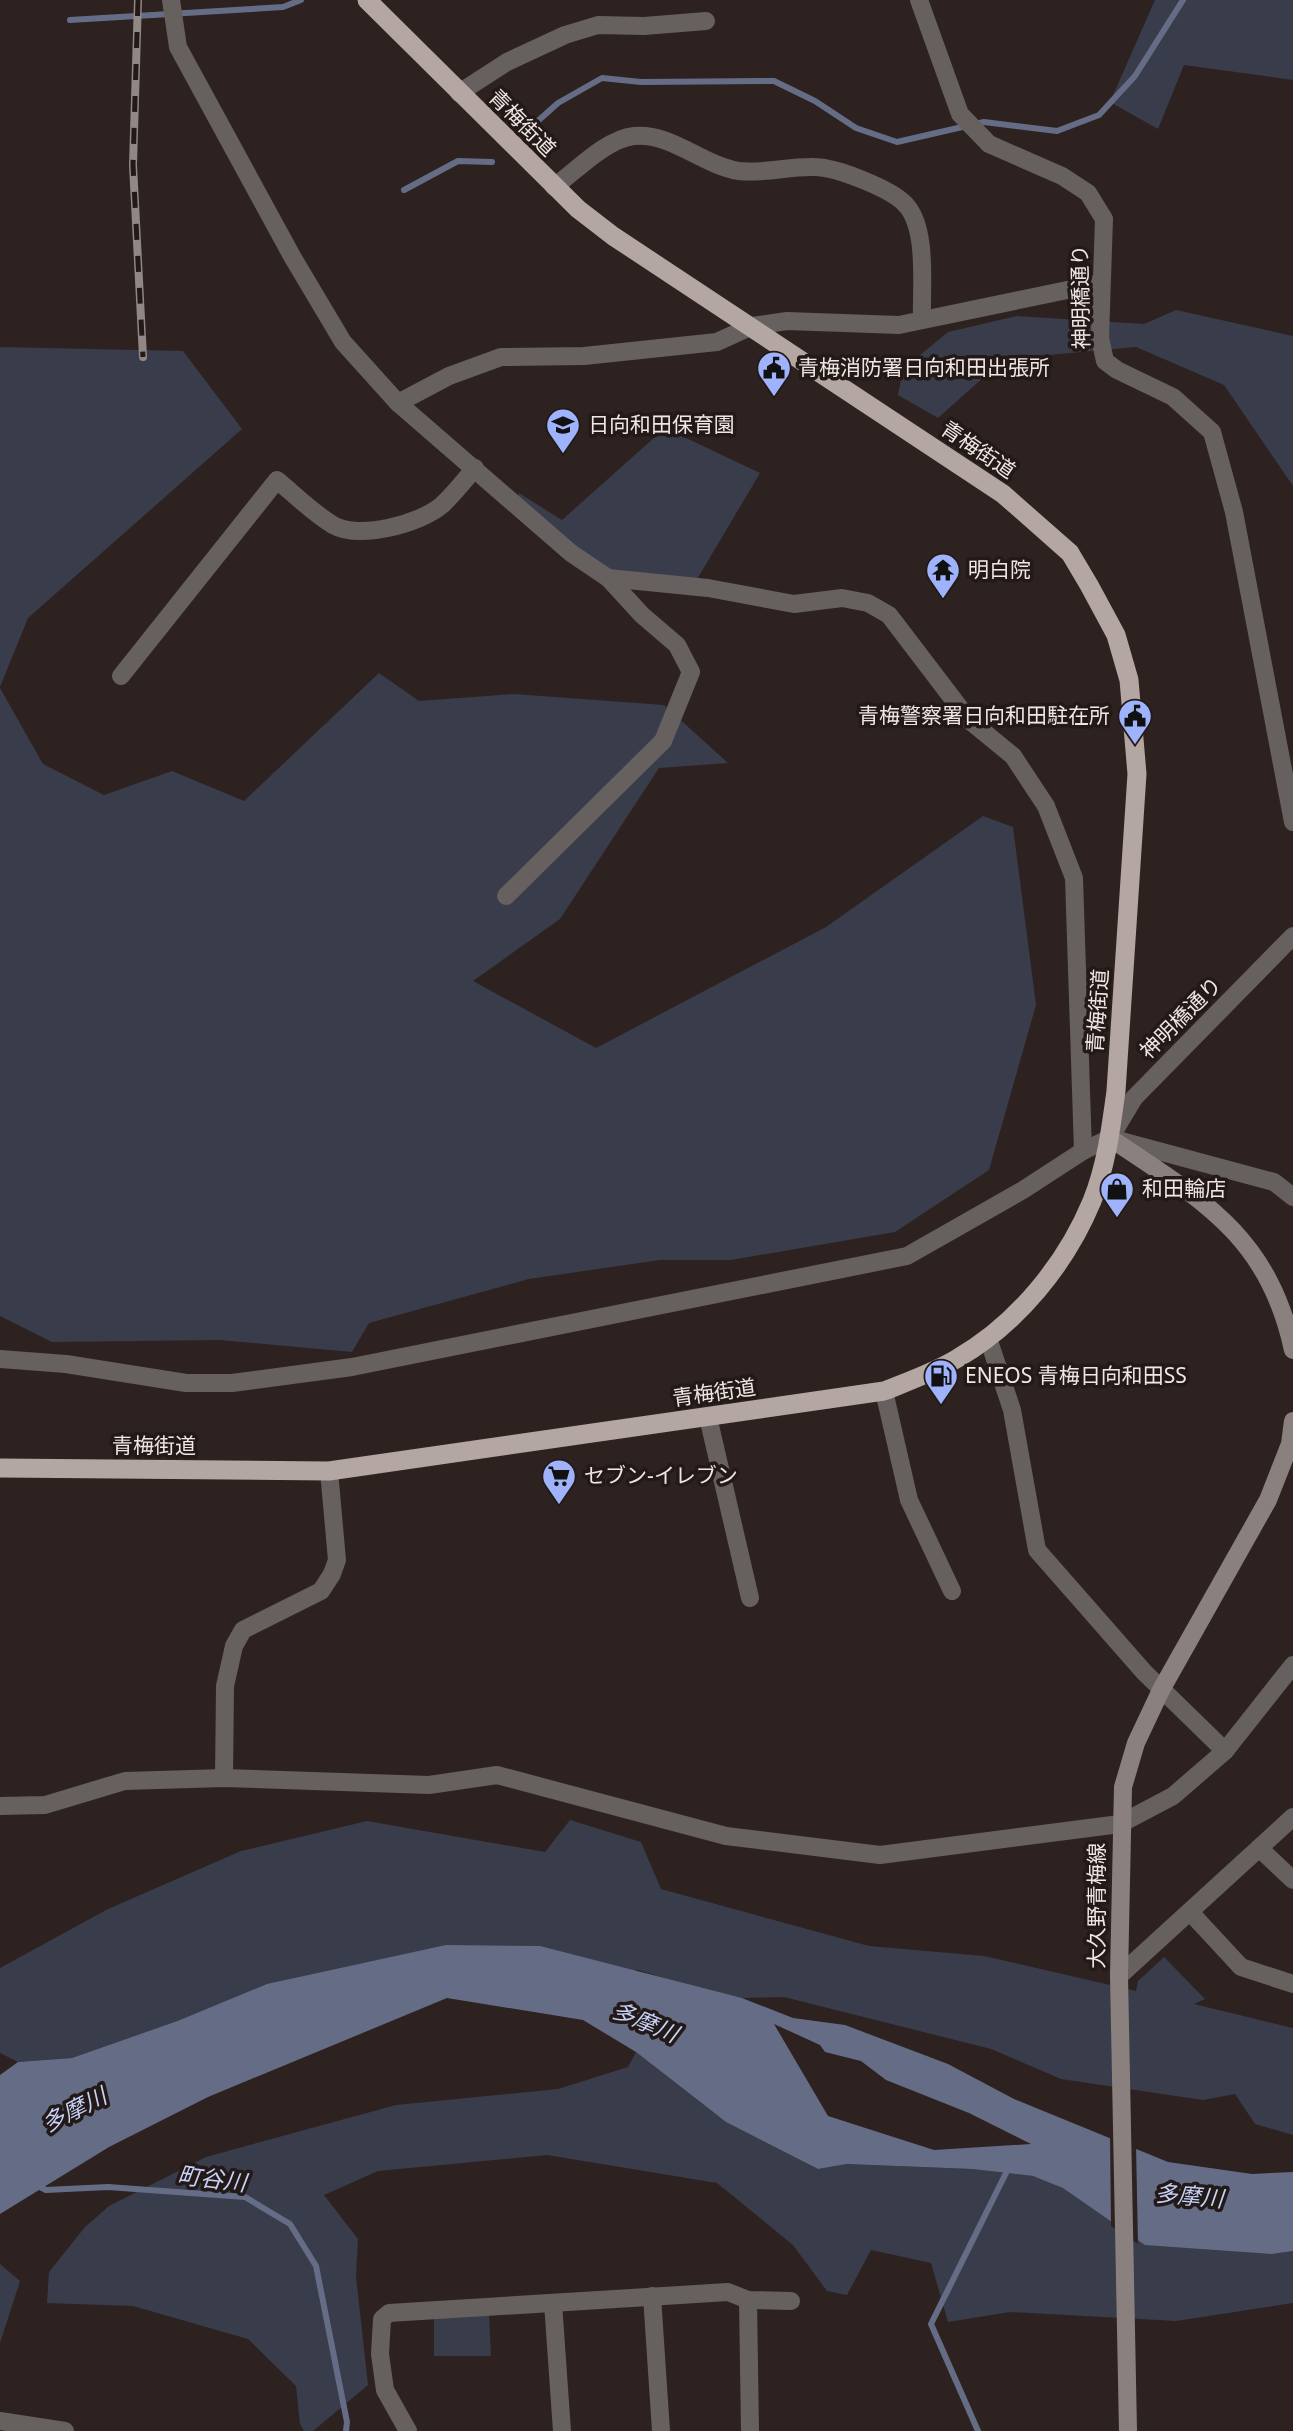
<svg xmlns="http://www.w3.org/2000/svg" width="1293" height="2431" font-family="'Noto Sans','Noto Sans JP',sans-serif">
<style>
.green{fill:#383c4b}
.water{fill:#656d86;fill-rule:evenodd}
.pier{fill:#2d221f}
.lines{fill:none;stroke-linecap:round;stroke-linejoin:round}
.stream{stroke:#656d86;stroke-width:6}
.minor{stroke:#66605e;stroke-width:18}
.secondary{stroke:#8a817e;stroke-width:18}
.trunk{stroke:#b4a6a2;stroke-width:19}
.rail-casing{stroke:#918785;stroke-width:8}
.rail{stroke:#231916;stroke-width:5;stroke-dasharray:16;stroke-linecap:butt}
.labels{text-anchor:middle;stroke-width:7;stroke-linejoin:round;paint-order:stroke}
.street-label{font-size:21px;fill:#efe7e5;stroke:#231916}
.poi-label{font-size:21px;fill:#efe7e5;stroke:#231916;text-anchor:start}
.water-label{font-size:23px;font-style:italic;fill:#c6d2fa;stroke:#231916}
</style>
<rect width="100%" height="100%" fill="#2d221f"/>
<!-- green -->
<g class="green">
<path d="M 1155,0 L 1293,0 L 1293,80 L 1184,65 L 1158,129 L 1110,102 Z"/>
<path d="M 1176,310 L 1293,336 L 1293,486 L 1224,385 L 1136,347 L 1004,359 L 938,418 L 898,395 L 903,369 L 948,332 L 1017,316 L 1144,324 Z"/>
<path d="M 0,347 L 183,351 L 242,429 L 28,618 L 0,687 Z"/>
<path d="M 665,428 L 760,473 L 696,581 L 605,570 L 517,497 L 519,493 L 562,520 Z"/>
<path d="M 379,673 L 419,701 L 514,694 L 664,705 L 728,763 L 659,768 L 560,919 L 473,981 L 596,1048 L 826,927 L 983,816 L 1013,827 L 1036,1005 L 989,1170 L 895,1232 L 731,1260 L 660,1260 L 529,1279 L 369,1323 L 352,1352 L 220,1340 L 52,1342 L 0,1316 L 0,688 L 43,764 L 104,795 L 172,771 L 244,801 Z"/>
<path d="M 570,1820 L 641,1842 L 661,1889 L 869,1946 L 984,1956 L 1136,1991 L 1138,1981 L 1164,1957 L 1205,1999 L 1194,2004 L 1293,2028 L 1293,2135 L 1255,2124 L 1235,2094 L 1203,2100 L 1061,2079 L 991,2049 L 784,1997 L 742,1998 L 696,1988 L 638,1970 L 180,2020 L 72,2058 L 18,2062 L 0,2053 L 0,1968 L 108,1909 L 241,1851 L 367,1821 L 545,1852 Z"/>
<path d="M 636,2052 L 726,2122 L 818,2169 L 847,2164 L 972,2169 L 1033,2176 L 1272,2254 L 1293,2251 L 1293,2303 L 1176,2321 L 1010,2312 L 948,2322 L 931,2263 L 871,2250 L 847,2295 L 827,2291 L 793,2245 L 717,2183 L 547,2155 L 378,2171 L 324,2195 L 358,2239 L 356,2276 L 368,2385 L 313,2431 L 304,2431 L 300,2424 L 296,2386 L 248,2339 L 133,2306 L 47,2303 L 49,2272 L 85,2227 L 109,2206 L 206,2157 L 396,2105 L 558,2089 L 628,2067 Z"/>
<path d="M 0,2264 L 20,2281 L 0,2343 Z"/>
<path d="M 489,2314 L 491,2356 L 434,2356 L 434,2317 Z"/>
</g>
<!-- water -->
<path class="water" d="M 446,1945 L 540,1946 L 742,1998 L 793,2018 L 845,2025 L 948,2064 L 1014,2099 L 1168,2162 L 1252,2174 L 1293,2172 L 1293,2251 L 1272,2254 L 1145,2245 L 1063,2188 L 1033,2176 L 972,2169 L 847,2164 L 818,2169 L 726,2122 L 636,2052 L 583,2020 L 447,1998 L 208,2097 L 109,2147 L 0,2214 L 0,2075 L 18,2062 L 72,2058 L 180,2020 L 267,1984 ZM 774,2024 L 820,2045 L 825,2052 L 861,2061 L 886,2080 L 969,2113 L 1031,2144 L 934,2150 L 828,2116 Z"/>
<!-- pier -->
<path class="pier" d="M 1110,2135 L 1136,2145 L 1138,2244 L 1111,2226 Z"/>
<g class="lines">
<!-- stream -->
<g class="stream">
<path d="M 70,20 L 283,7 L 301,0"/>
<path d="M 530,128 L 558,103 L 602,78 L 641,82 L 774,81 L 815,101 L 856,128 L 897,142 L 984,122 L 1057,131 L 1099,115 L 1135,76 L 1183,0"/>
<path d="M 404,190 L 458,161 L 492,162"/>
<path d="M 36,2185 L 46,2190 L 108,2187 L 245,2197 L 290,2224 L 316,2266 L 347,2422 L 346,2431"/>
<path d="M 978,2431 L 931,2324 L 1009,2167"/>
</g>
<!-- minor -->
<g class="minor">
<path d="M 171,0 L 178,47 L 293,258 L 343,342 L 398,403 L 571,553 L 608,578 L 708,588 L 794,604 L 842,598 L 868,603 L 889,615 L 969,720 L 1013,756 L 1046,806 L 1074,878 L 1083,1151"/>
<path d="M 919,0 L 960,114 L 989,144 L 1062,176 L 1088,193 L 1104,219 L 1100,338 L 1105,361 L 1117,370 L 1173,397 L 1212,432 L 1234,512 L 1293,822"/>
<path d="M 459,93 L 507,62 L 565,35 L 598,25 L 644,26 L 706,21"/>
<path d="M 554,187 C 576,171 606,139 634,136 C 670,132 704,166 739,171 C 764,174 790,166 814,167 C 836,167 892,189 906,205 C 928,229 921,288 922,319"/>
<path d="M 398,403 L 449,376 L 501,357 L 584,356 L 717,342 L 752,326 L 787,321 L 899,325 L 1101,283"/>
<path d="M 121,676 L 277,480 C 295,495 313,513 333,525 C 359,540 420,524 442,505 C 454,494 464,481 475,468"/>
<path d="M 506,896 L 663,741 L 691,672 L 677,645 L 642,615 L 608,578"/>
<path d="M 1110,1138 L 1134,1098 L 1293,936"/>
<path d="M 988,1338 L 1012,1410 L 1037,1550 L 1144,1672 L 1225,1751"/>
<path d="M 0,1359 L 66,1364 L 186,1383 L 232,1383 L 352,1367 L 907,1256 L 1023,1190 L 1083,1151 L 1110,1138 L 1274,1182 L 1293,1197"/>
<path d="M 884,1391 L 909,1500 L 952,1591"/>
<path d="M 708,1417 L 750,1598"/>
<path d="M 224,1778 L 225,1686 L 234,1646 L 243,1630 L 321,1591 L 332,1574 L 337,1560 L 329,1471"/>
<path d="M 0,1806 L 45,1805 L 125,1781 L 224,1778 L 429,1785 L 497,1775 L 726,1836 L 880,1855 L 1120,1824 L 1173,1796 L 1225,1751 L 1293,1665"/>
<path d="M 1259,1848 L 1293,1880"/>
<path d="M 1190,1912 L 1241,1967 L 1293,1984"/>
<path d="M 1119,1976 L 1293,1817"/>
<path d="M 652,2296 L 661,2431"/>
<path d="M 748,2300 L 750,2431"/>
<path d="M 553,2303 L 562,2431"/>
<path d="M 0,2421 L 65,2431"/>
<path d="M 408,2431 L 385,2390 L 380,2354 L 382,2319 L 389,2313 L 728,2292 L 748,2300 L 791,2301"/>
</g>
<!-- secondary -->
<g class="secondary">
<path d="M 1110,1138 C 1201,1199 1268,1235 1293,1350"/>
<path d="M 1128,2431 L 1119,1976 L 1123,1787 L 1136,1743 L 1161,1690 L 1268,1500 L 1290,1444 L 1293,1421"/>
</g>
<!-- trunk -->
<path class="trunk" d="M 0,1468 L 329,1471 L 884,1391 C 909,1381 935,1372 958,1358 C 1017,1324 1066,1264 1092,1201 C 1106,1167 1111,1128 1116,1091 L 1137,774 L 1129,680 L 1116,635 L 1089,585 L 1070,553 L 1003,494 L 613,236 L 578,209 L 367,0"/>
<!-- rail casing -->
<g class="rail-casing">
<path id="rail" d="M 138,0 L 133,165 L 143,357"/>
</g>
<!-- rail -->
<use href="#rail" class="rail"/>
</g>
<!-- icons -->
<defs>
<g id="civic-pin" transform="scale(1.75)"><path d="M0 17L-7.5 6A9.5 9.5 0 1 1 7.5 6Z" fill="#9fb3fd" stroke="#231916"/><path d="M-.6-6.5H3V-4.5H.6V-3L4-1V1h2V6H-6V1h2V-1L-.6-3ZM-1.2 2.5V6h2.4V2.5Z" fill="#111"/></g>
<g id="school-pin" transform="scale(1.75)"><path d="M0 17L-7.5 6A9.5 9.5 0 1 1 7.5 6Z" fill="#9fb3fd" stroke="#231916"/><path d="M0-5L7-2L0 1L-7-2ZM-4 1L0 2.5L4 1V4Q0 6-4 4Z" fill="#111"/></g>
<g id="temple-pin" transform="scale(1.75)"><path d="M0 17L-7.5 6A9.5 9.5 0 1 1 7.5 6Z" fill="#9fb3fd" stroke="#231916"/><path d="M0-6L5-2H3V0L6.5 2.5H4V6H1.5V3h-3V6H-4V2.5H-6.5L-3 0V-2H-5Z" fill="#111"/></g>
<g id="shop-pin" transform="scale(1.75)"><path d="M0 17L-7.5 6A9.5 9.5 0 1 1 7.5 6Z" fill="#9fb3fd" stroke="#231916"/><path d="M-5-2.5h2.3a2.7 3.5 0 0 1 5.4 0H5L5.5 6h-11ZM-1.5-2.5h3a1.5 2.3 0 0 0-3 0Z" fill="#111"/></g>
<g id="fuel-pin" transform="scale(1.75)"><path d="M0 17L-7.5 6A9.5 9.5 0 1 1 7.5 6Z" fill="#9fb3fd" stroke="#231916"/><path d="M-5.5-6h7V0h2V4h1.3V-2.5L3-4.5l.8-.8L6-3V5H2.5V1h-1V6h-7ZM-4.2-4.7v3.2H.2V-4.7Z" fill="#111"/></g>
<g id="supermarket-pin" transform="scale(1.75)"><path d="M0 17L-7.5 6A9.5 9.5 0 1 1 7.5 6Z" fill="#9fb3fd" stroke="#231916"/><path d="M-6-5.5h2.5l.6 2H6L4.5 2H-2.5L-4.4-4H-6ZM-1.5 3.2a1.3 1.3 0 1 0 .1 0ZM3 3.2a1.3 1.3 0 1 0 .1 0Z" fill="#111"/></g>
</defs>
<g fill-rule="evenodd">
<use href="#civic-pin" x="774" y="368"/>
<use href="#school-pin" x="563" y="425"/>
<use href="#temple-pin" x="943" y="570"/>
<use href="#civic-pin" x="1135" y="716"/>
<use href="#shop-pin" x="1117" y="1189"/>
<use href="#fuel-pin" x="941" y="1376"/>
<use href="#supermarket-pin" x="559" y="1476"/>
</g>
<g class="labels">
<!-- street labels -->
<g class="street-label">
<text transform="translate(522 123) rotate(45)" y="7">青梅街道</text>
<text transform="translate(1081 297) rotate(-91)" y="7">神明橋通り</text>
<text transform="translate(978 450) rotate(34)" y="7">青梅街道</text>
<text transform="translate(1098 1011) rotate(-86)" y="7">青梅街道</text>
<text transform="translate(1181 1018) rotate(-45)" y="7">神明橋通り</text>
<text transform="translate(714 1393) rotate(-8)" y="7">青梅街道</text>
<text x="154" y="1453">青梅街道</text>
<text transform="translate(1097 1906) rotate(-90)" y="7">大久野青梅線</text>
</g>
<!-- poi labels -->
<g class="poi-label">
<text x="798" y="375">青梅消防署日向和田出張所</text>
<text x="588" y="432">日向和田保育園</text>
<text x="968" y="577">明白院</text>
<text x="1110" y="723" text-anchor="end">青梅警察署日向和田駐在所</text>
<text x="1142" y="1196">和田輪店</text>
<text x="965" y="1383">ENEOS 青梅日向和田SS</text>
<text x="584" y="1483">セブン-イレブン</text>
</g>
<!-- water labels -->
<g class="water-label">
<text transform="translate(645 2022) rotate(23)" y="8">多摩川</text>
<text transform="translate(74 2110) rotate(-27)" y="8">多摩川</text>
<text transform="translate(212 2179) rotate(7)" y="8">町谷川</text>
<text transform="translate(1189 2196) rotate(5)" y="8">多摩川</text>
</g>
</g>
</svg>
